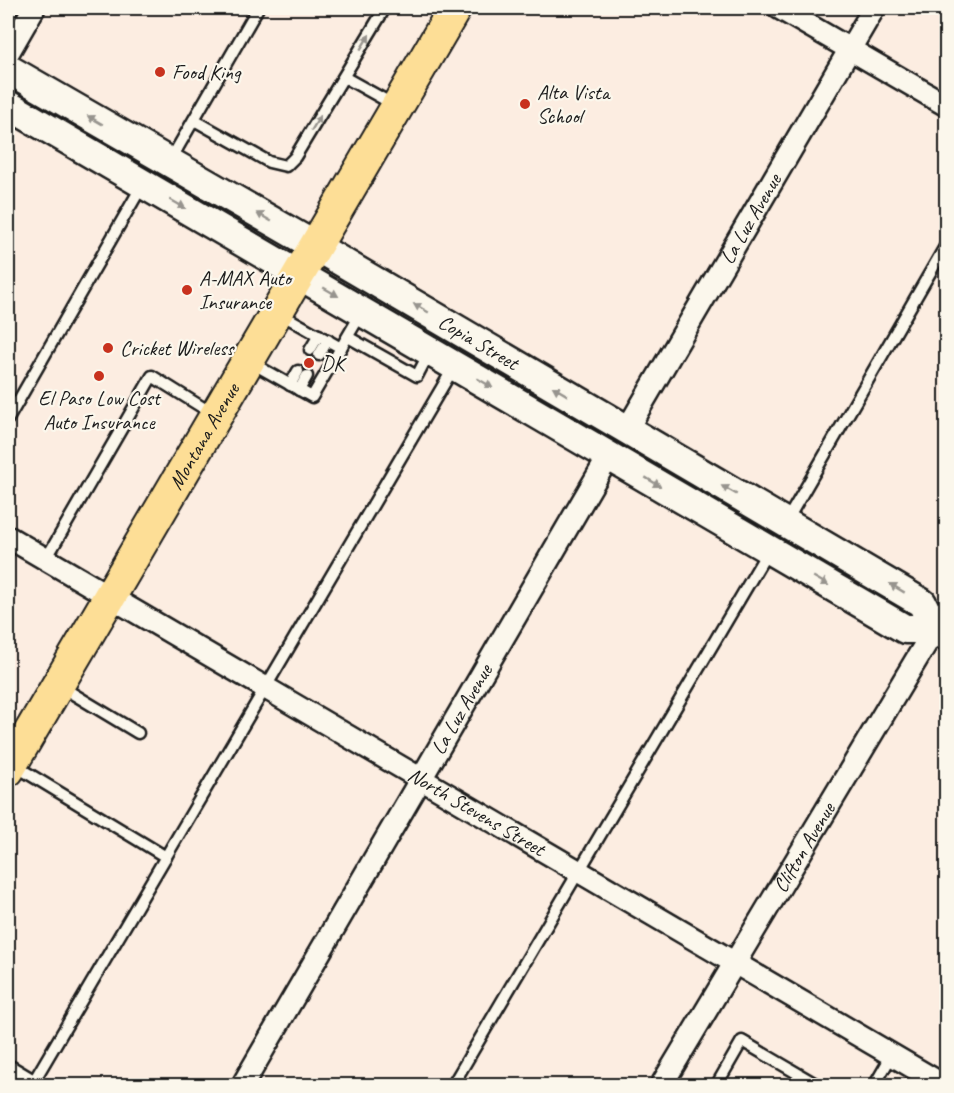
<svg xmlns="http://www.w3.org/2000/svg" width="954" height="1093" font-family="Caveat,sans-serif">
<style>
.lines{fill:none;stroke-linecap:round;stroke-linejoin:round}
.lane-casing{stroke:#1c1c1c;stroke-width:15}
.street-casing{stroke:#1c1c1c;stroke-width:26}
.secondary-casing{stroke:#1c1c1c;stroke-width:33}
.primary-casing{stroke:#1c1c1c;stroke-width:36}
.lane{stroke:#fbf7ec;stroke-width:10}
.street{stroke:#fbf7ec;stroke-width:21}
.secondary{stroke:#fbf7ec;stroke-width:28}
.primary{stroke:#fdde96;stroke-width:32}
.oneway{fill:#97948e}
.poi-dot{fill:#c8321e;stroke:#fbf7ec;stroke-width:2}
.labels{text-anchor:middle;stroke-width:4.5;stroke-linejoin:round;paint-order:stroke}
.poi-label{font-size:21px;fill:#1c1c1c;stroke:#fbf7ec;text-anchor:start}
.street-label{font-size:21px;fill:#1c1c1c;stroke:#fbf7ec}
</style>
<rect width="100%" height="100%" fill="#fcede1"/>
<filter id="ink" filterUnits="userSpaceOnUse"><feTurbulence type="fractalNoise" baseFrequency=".0167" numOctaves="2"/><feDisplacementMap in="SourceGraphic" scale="12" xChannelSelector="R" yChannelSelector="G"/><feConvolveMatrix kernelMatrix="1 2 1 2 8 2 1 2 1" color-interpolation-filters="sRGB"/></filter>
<g filter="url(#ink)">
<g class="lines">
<!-- lane casing -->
<g class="lane-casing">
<g id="lane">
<path d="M 344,77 L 396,106"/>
<path d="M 194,120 L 269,162 L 286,166 L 295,157 L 385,8"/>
<path d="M 170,161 L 258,8"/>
<path d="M 279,313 L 341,348"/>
<path d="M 348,337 L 417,376 L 430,351"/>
<path d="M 310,350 L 319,335"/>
<path d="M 319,355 L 328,340"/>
<path d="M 250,362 L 312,397 L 362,312"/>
<path d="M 290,385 L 298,371"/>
<path d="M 299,390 L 307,376"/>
<path d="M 8,419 L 143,184"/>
<path d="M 786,522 L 946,245"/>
<path d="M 46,559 L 152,376 L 213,414"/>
<path d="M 60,686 L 138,733"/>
<path d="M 14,765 L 166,857"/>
<path d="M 31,1086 L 454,367"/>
<path d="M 452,1086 L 768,551"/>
<path d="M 716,1086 L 742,1041 L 819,1086"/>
<path d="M 874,1086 L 892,1055"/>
</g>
</g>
<!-- street casing -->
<g class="street-casing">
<g id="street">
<path d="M 779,8 L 946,105"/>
<path d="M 8,53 L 34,8"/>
<path id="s1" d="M 626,431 L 874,8"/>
<path id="s2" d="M 8,537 L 945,1086"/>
<path d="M 8,1071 L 33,1086"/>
<path id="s3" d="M 242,1086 L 609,456"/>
<path id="s4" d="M 661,1086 L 946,610"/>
</g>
</g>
<!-- secondary casing -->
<g class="secondary-casing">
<g id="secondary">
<path id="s5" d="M 8,69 L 315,246 L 922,603 L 935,629"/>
<path d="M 8,105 L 905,629 L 935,629 L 946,636"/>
</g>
</g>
<!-- primary casing -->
<g class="primary-casing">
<g id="primary">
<path id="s6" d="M 8,770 L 455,8"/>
</g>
</g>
<!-- lane -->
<use href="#lane" class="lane"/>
<!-- street -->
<use href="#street" class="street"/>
<!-- secondary -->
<use href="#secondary" class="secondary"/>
<!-- primary -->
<use href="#primary" class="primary"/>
</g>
<!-- one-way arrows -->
<defs><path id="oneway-solid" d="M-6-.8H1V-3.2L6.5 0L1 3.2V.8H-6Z" transform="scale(1.5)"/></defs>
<g class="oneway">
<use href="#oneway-solid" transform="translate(365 42) rotate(-59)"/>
<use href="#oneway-solid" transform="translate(95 120) rotate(-150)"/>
<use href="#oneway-solid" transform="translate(316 123) rotate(-59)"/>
<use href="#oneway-solid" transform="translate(178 204) rotate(30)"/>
<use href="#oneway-solid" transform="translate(264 217) rotate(-150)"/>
<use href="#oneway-solid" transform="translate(331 292) rotate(30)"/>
<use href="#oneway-solid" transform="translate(421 308) rotate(-150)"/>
<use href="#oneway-solid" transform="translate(485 383) rotate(30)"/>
<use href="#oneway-solid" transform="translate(560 391) rotate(-149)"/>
<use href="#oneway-solid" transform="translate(653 482) rotate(31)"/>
<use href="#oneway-solid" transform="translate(729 490) rotate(-150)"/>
<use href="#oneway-solid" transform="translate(821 581) rotate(30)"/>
<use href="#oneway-solid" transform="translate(897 588) rotate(-149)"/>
</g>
</g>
<!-- markers -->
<g class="poi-dot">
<circle cx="160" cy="72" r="6"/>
<circle cx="525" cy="104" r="6"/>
<circle cx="187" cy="290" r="6"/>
<circle cx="108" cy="348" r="6"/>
<circle cx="309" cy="363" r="6"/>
<circle cx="99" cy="376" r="6"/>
</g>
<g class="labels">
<!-- poi labels -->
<g class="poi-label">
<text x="172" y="79">Food King</text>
<text x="537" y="99">Alta Vista<tspan x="537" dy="24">School</tspan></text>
<text x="199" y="285">A-MAX Auto<tspan x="199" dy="24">Insurance</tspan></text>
<text x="120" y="355">Cricket Wireless</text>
<text x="321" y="370">DK</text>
<text x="99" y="405" text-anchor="middle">El Paso Low Cost<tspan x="99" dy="24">Auto Insurance</tspan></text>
</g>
<!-- street labels -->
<g class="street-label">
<text dy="7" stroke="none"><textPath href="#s1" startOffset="246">La Luz Avenue</textPath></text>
<text dy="7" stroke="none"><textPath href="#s5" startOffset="544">Copia Street</textPath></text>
<text dy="7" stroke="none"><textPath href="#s6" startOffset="387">Montana Avenue</textPath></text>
<text dy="7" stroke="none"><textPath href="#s3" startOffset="436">La Luz Avenue</textPath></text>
<text dy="7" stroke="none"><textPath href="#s2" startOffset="543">North Stevens Street</textPath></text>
<text dy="7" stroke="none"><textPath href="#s4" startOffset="278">Clifton Avenue</textPath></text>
</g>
</g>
<!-- margin -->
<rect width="954" height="1093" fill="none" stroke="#fbf7ec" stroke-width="30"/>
<rect x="15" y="15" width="924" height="1063" fill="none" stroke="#1c1c1c" stroke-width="2" filter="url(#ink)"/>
</svg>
